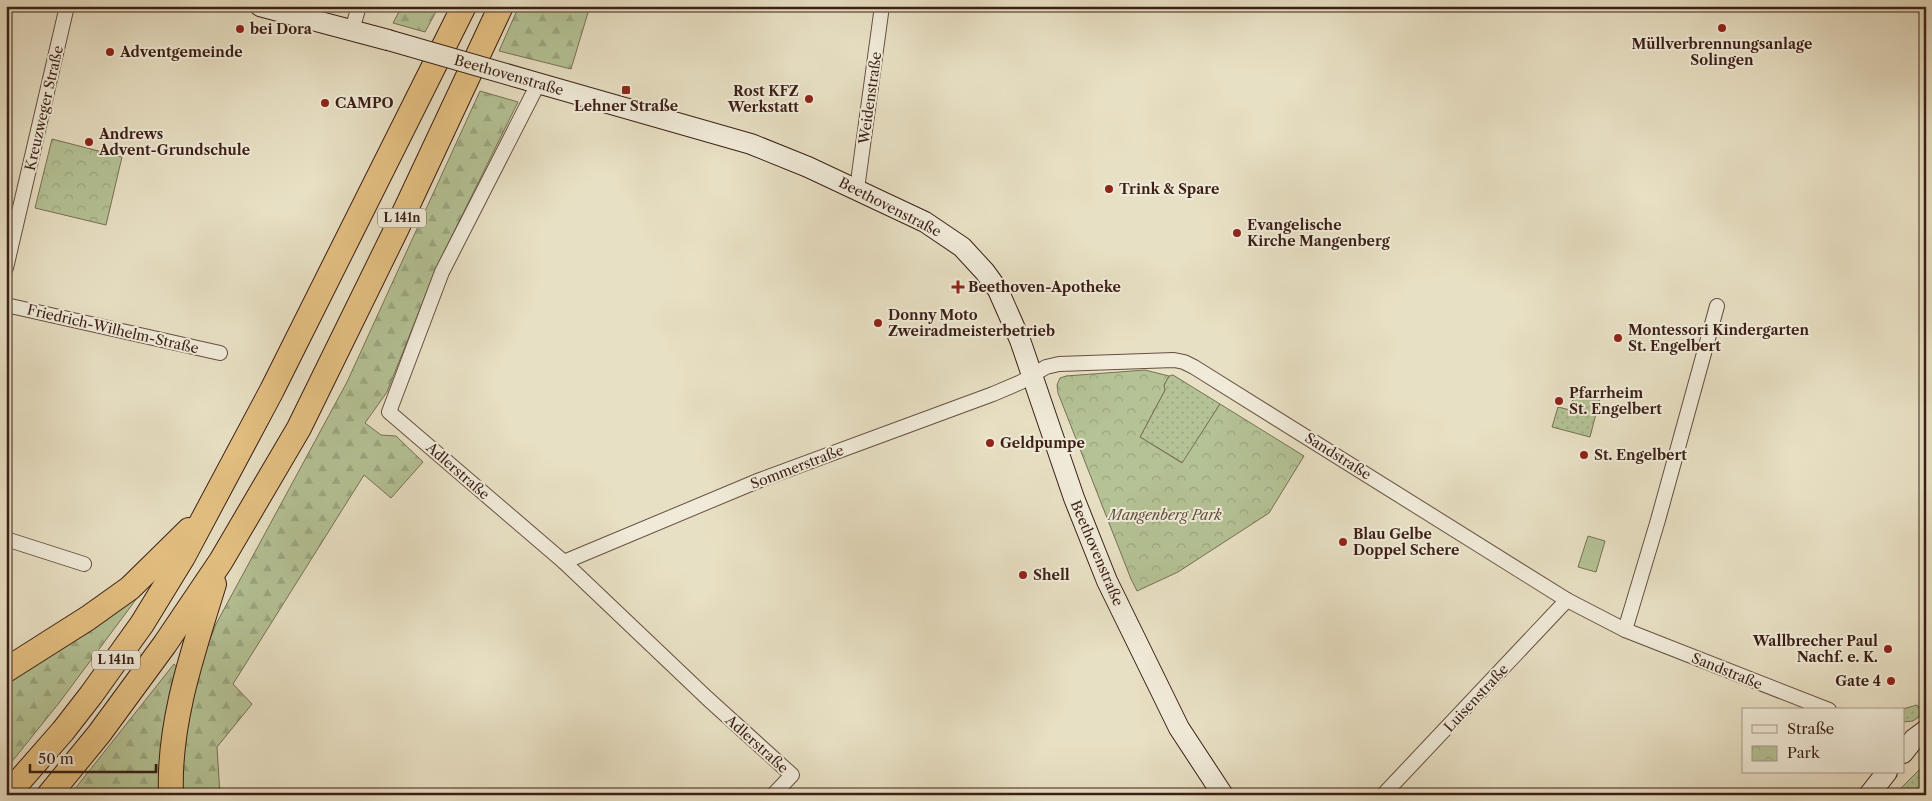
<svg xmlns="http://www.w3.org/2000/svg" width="1932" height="801" font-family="'Libre Caslon Text',serif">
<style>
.grass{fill:url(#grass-dots);stroke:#787055}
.forest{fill:url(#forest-firs);stroke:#787055}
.park{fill:url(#park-crowns);stroke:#787055}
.pitch{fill:#b4c295;stroke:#787055}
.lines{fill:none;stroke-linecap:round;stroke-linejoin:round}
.minor-casing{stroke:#664f41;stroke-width:16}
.secondary-casing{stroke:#3b1f15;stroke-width:22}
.trunk-casing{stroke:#3b1f15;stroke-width:26}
.minor{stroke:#f0ebd9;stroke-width:14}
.secondary{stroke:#f0ebd9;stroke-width:20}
.trunk{stroke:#e4c082;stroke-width:24}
.secondary-bridge-casing{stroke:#3b1f15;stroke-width:22;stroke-linecap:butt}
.secondary-bridge{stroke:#f0ebd9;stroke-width:20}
.poi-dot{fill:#8f2418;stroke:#f0ebd9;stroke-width:2}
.labels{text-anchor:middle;stroke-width:4;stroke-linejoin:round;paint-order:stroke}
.shield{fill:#f0ebd9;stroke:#715c50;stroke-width:1}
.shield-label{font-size:12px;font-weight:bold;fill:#3b1f15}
.poi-label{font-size:14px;font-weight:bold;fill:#3b1f15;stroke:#f0ebd9;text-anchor:start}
.street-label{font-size:14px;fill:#3b1f15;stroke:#f0ebd9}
.park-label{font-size:14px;font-style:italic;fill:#5f503b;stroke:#f0ebd9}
</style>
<defs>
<pattern id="grass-dots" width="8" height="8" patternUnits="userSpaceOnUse" patternTransform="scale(1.25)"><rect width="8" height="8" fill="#b4c295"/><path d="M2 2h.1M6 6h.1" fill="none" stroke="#9ca680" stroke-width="1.8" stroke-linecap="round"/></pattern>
<pattern id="forest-firs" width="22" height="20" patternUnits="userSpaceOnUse" patternTransform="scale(1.25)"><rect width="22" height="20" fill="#b4c295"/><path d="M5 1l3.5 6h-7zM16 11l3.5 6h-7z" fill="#9ca680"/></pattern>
<pattern id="park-crowns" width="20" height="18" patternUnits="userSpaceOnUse" patternTransform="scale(1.25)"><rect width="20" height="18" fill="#b4c295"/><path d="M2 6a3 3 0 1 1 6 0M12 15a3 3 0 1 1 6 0" fill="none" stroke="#9ca680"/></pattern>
</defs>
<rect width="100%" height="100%" fill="#e8e0c4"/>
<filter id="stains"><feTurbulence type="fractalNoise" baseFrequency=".004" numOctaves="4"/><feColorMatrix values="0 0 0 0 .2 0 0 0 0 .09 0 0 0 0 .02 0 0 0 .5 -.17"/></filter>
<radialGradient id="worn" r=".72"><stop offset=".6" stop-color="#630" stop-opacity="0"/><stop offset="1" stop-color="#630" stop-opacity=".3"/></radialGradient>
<!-- grass -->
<g class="grass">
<path d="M 1173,375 L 1220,404 L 1183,463 L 1140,437 L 1165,390 L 1164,385 L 1169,376 Z"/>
<path d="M 1576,387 L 1601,394 L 1590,437 L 1552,427 L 1558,407 L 1570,410 Z"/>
<path d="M 1917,705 L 1921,709 L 1920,716 L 1913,721 L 1903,722 L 1903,710 L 1899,710 Z"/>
<path d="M 1926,763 L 1926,795 L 1894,795 Z"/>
</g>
<!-- forest -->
<g class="forest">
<path d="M 402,6 L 439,6 L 425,32 L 393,23 Z"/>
<path d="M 519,6 L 590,6 L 571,69 L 499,51 Z"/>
<path d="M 480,91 L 518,102 L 437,266 L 387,392 L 365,423 L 381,435 L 396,436 L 423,462 L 391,498 L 364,475 L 233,684 L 252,704 L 217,747 L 220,795 L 182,795 L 183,729 L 198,671 L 216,624 L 347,382 Z"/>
<path d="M 143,590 L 59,703 L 6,769 L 6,685 Z"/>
<path d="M 174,664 L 178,668 L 163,795 L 70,795 Z"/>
</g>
<!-- park -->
<g class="park">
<path d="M 52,139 L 122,157 L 106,225 L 35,208 Z"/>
<path d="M 1145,370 L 1169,376 L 1164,385 L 1165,390 L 1140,437 L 1182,463 L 1220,404 L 1304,456 L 1269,513 L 1178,572 L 1137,591 L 1131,579 L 1058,393 L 1057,385 L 1060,378 L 1066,376 Z"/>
</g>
<!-- pitch -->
<path class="pitch" d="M 1588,536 L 1605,541 L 1596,572 L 1578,567 Z"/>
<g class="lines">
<!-- minor casing -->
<g class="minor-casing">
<g id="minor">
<path d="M 352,30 L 359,6"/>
<path d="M 538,84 L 442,272 L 389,412 L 564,562 L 707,698 L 792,775 L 773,795"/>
<path d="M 857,189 L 882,6"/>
<path d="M 6,268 L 67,6"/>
<path d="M 6,305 L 220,353"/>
<path d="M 6,539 L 84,564"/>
<path d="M 564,562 L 760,480 L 993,394 L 1021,382 L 1046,367 L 1059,364 L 1174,360 L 1184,362 L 1194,367 L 1567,600 L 1625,630 L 1829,710"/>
<path d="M 1625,630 L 1658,520 L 1717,306"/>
<path d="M 1383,795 L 1567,600"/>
</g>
</g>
<!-- secondary casing -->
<g class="secondary-casing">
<g id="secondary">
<path d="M 260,6 L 388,40"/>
<path d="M 527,80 L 751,144 L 808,167 L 925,222 L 962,247 L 985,272 L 998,290 L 1020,340 L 1074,498 L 1107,581 L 1179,728 L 1223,795"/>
<path d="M 1903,753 L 1914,739 L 1926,730"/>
<path d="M 1869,795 L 1887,772"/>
</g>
</g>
<!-- trunk casing -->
<g class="trunk-casing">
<g id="trunk">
<path d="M 6,670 L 88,618 L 130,588 L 189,530"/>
<path d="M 7,795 L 63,731 L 91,695 L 142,624 L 183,557 L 272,390 L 464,6"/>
<path d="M 49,795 L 99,734 L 165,644 L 221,561 L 299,428 L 397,228 L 501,6"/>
<path d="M 171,795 C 168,723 193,652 214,584"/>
</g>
</g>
<!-- minor -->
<use href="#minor" class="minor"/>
<!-- secondary -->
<use href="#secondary" class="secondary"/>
<!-- trunk -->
<use href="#trunk" class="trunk"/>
<!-- secondary-bridge casing -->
<g class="secondary-bridge-casing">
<path id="secondary-bridge" d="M 388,40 L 527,80"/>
</g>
<!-- secondary-bridge -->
<use href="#secondary-bridge" class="secondary-bridge"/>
</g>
<!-- markers -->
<g class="poi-dot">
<circle cx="1722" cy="28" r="5"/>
<circle cx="240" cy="29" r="5"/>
<circle cx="110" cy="52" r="5"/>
<rect x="621" y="85" width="10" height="10" rx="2.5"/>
<circle cx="809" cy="99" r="5"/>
<circle cx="325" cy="103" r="5"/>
<circle cx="89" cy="142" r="5"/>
<circle cx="1109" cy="189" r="5"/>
<circle cx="1237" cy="233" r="5"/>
<path d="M955.5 279.5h5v5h5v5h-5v5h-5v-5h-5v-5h5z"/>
<circle cx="878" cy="323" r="5"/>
<circle cx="1618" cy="338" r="5"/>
<circle cx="1559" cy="401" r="5"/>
<circle cx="990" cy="443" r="5"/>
<circle cx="1584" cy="455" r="5"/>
<circle cx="1343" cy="542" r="5"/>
<circle cx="1023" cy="575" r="5"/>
<circle cx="1888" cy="649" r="5"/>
<circle cx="1891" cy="681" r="5"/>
</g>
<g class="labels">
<!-- shield labels -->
<g class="shield">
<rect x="378" y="208.5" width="48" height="19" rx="4"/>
<rect x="92" y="650.5" width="48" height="19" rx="4"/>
</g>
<g class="shield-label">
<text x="402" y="222">L 141n</text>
<text x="116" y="664">L 141n</text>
</g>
<!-- poi labels -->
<g class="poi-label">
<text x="250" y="34">bei Dora</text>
<text x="1722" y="49" text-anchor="middle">Müllverbrennungsanlage<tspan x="1722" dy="16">Solingen</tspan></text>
<text x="120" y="57">Adventgemeinde</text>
<text x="799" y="96" text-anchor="end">Rost KFZ<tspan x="799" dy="16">Werkstatt</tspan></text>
<text x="335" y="108">CAMPO</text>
<text x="626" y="111" text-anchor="middle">Lehner Straße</text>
<text x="99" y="139">Andrews<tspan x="99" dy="16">Advent-Grundschule</tspan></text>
<text x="1119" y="194">Trink &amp; Spare</text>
<text x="1247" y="230">Evangelische<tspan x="1247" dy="16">Kirche Mangenberg</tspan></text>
<text x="968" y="292">Beethoven-Apotheke</text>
<text x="888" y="320">Donny Moto<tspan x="888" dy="16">Zweiradmeisterbetrieb</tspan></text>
<text x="1628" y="335">Montessori Kindergarten<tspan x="1628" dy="16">St. Engelbert</tspan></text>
<text x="1569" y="398">Pfarrheim<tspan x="1569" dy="16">St. Engelbert</tspan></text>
<text x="1000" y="448">Geldpumpe</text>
<text x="1594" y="460">St. Engelbert</text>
<text x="1353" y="539">Blau Gelbe<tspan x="1353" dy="16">Doppel Schere</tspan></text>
<text x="1033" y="580">Shell</text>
<text x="1878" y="646" text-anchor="end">Wallbrecher Paul<tspan x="1878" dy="16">Nachf. e. K.</tspan></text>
<text x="1881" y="686" text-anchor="end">Gate 4</text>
</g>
<!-- street labels -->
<g class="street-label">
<text transform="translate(509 75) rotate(16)" y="5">Beethovenstraße</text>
<text transform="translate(870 98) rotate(-82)" y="5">Weidenstraße</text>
<text transform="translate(44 108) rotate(-77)" y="5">Kreuzweger Straße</text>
<text transform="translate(890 207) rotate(27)" y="5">Beethovenstraße</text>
<text transform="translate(113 329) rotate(13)" y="5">Friedrich-Wilhelm-Straße</text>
<text transform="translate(1338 456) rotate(32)" y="5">Sandstraße</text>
<text transform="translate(797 467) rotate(-21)" y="5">Sommerstraße</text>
<text transform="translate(458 471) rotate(41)" y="5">Adlerstraße</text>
<text transform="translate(1097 553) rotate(67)" y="5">Beethovenstraße</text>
<text transform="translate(1727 671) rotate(22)" y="5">Sandstraße</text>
<text transform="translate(1476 698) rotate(-47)" y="5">Luisenstraße</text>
<text transform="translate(757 744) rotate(42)" y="5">Adlerstraße</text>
</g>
<!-- park labels -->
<g class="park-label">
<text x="1165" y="520">Mangenberg Park</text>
</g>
</g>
<!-- margin -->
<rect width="1932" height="801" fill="none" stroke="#e8e0c4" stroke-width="25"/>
<rect x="8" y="8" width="1917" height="786" fill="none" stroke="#3b1f15" stroke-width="2.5"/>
<rect x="12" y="12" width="1907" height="776" fill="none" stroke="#3b1f15"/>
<!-- legend -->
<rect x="1742" y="708" width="162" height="65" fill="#f0ebd9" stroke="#a8998b"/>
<rect x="1752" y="725" width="25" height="8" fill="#f0ebd9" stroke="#a8998b"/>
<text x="1787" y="734" font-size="15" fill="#3b1f15">Straße</text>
<rect x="1752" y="746" width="25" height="15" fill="url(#park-crowns)" stroke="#a8998b"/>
<text x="1787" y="758" font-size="15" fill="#3b1f15">Park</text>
<!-- scale -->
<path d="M30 764v8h126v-8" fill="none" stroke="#3b1f15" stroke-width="2.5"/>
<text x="38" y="764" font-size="15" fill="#3b1f15" stroke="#f0ebd9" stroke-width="4" paint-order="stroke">50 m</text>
<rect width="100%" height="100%" filter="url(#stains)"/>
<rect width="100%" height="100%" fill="url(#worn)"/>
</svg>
